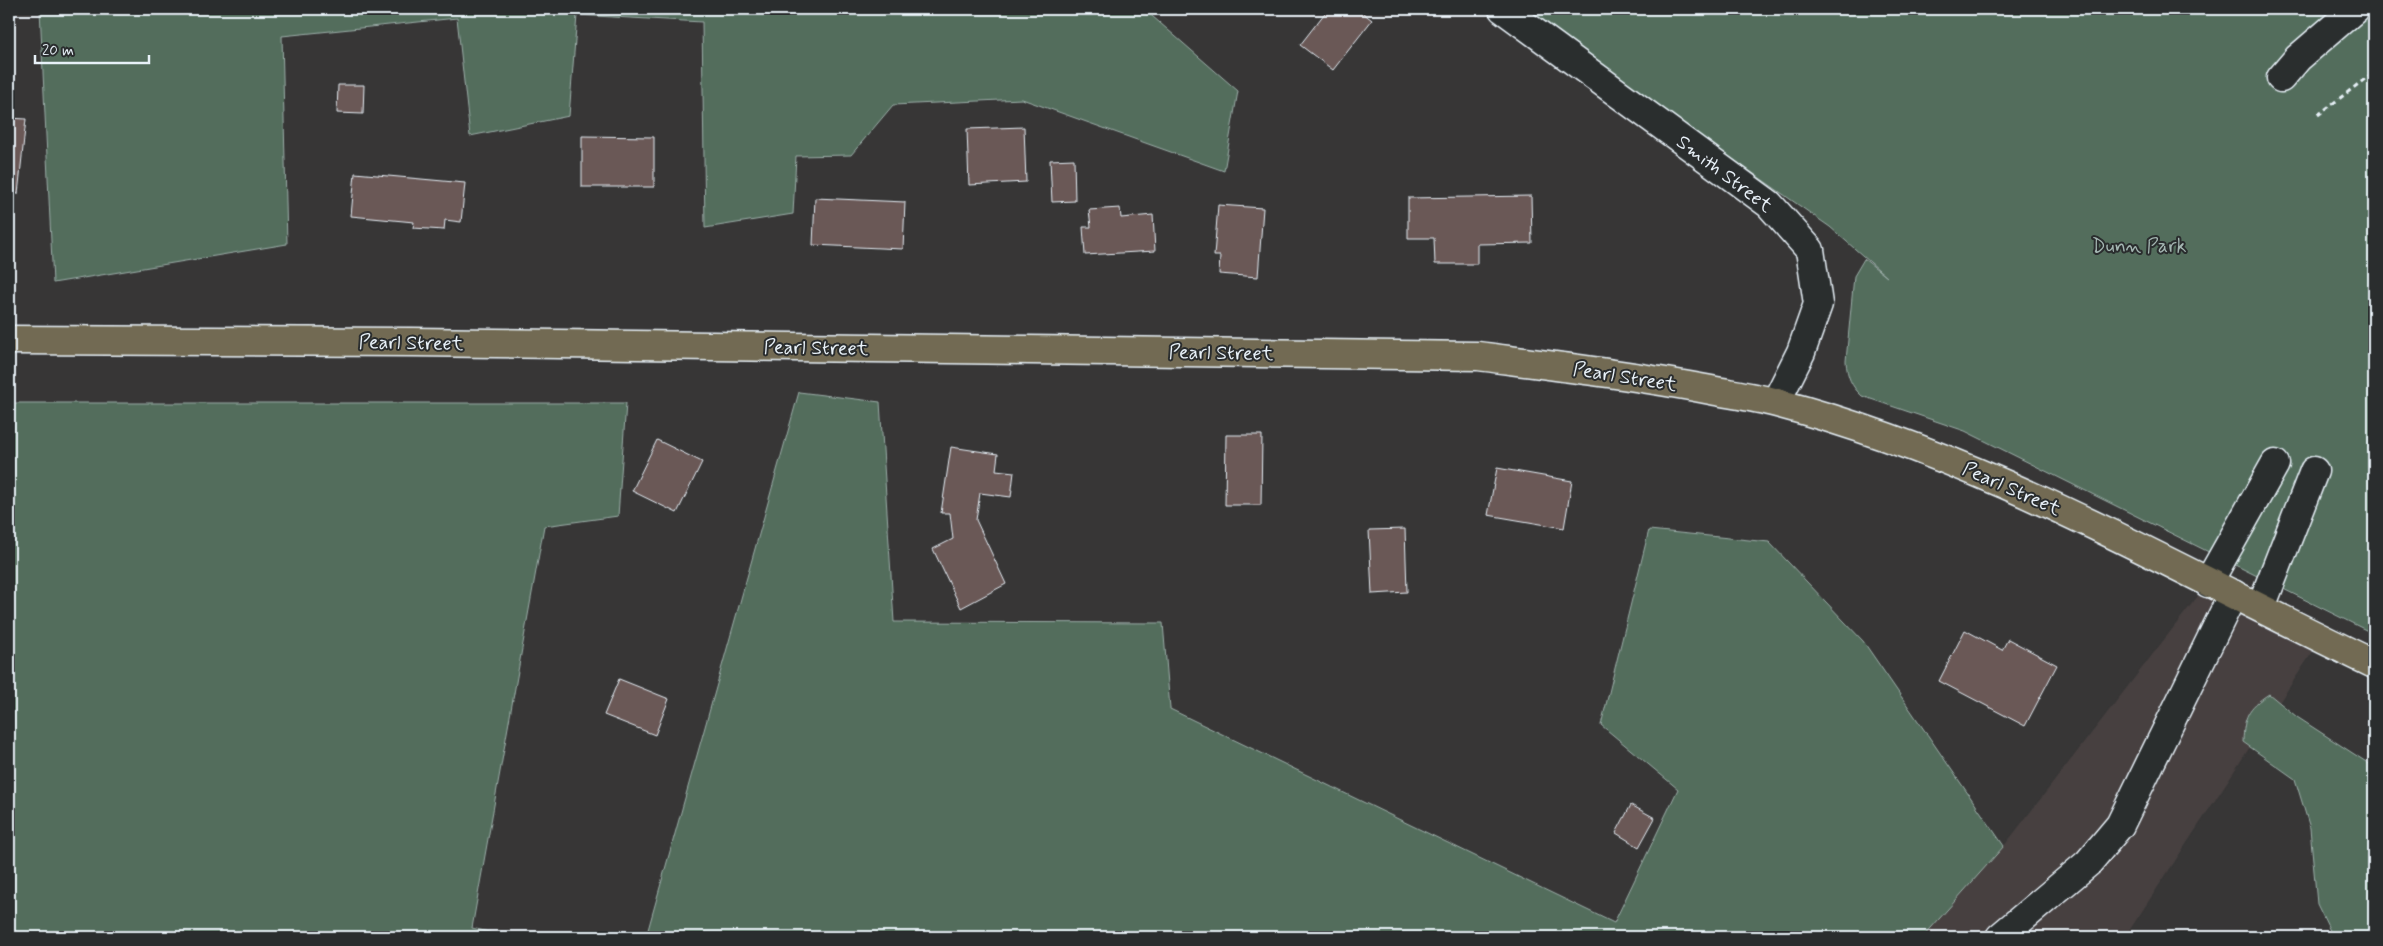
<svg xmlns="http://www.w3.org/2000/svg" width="2383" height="946" font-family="Mynerve,sans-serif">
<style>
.built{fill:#474040}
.green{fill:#526d5c;stroke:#9dafaa}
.building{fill:#6b5857;stroke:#e8f1f8}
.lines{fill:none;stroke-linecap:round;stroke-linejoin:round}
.minor-casing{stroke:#e8f1f8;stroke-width:31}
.major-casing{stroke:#e8f1f8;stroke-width:31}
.path{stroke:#e8f1f8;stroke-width:3;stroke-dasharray:5 4;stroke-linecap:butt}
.minor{stroke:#2a2d2e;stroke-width:28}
.major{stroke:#726b52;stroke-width:28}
.labels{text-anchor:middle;stroke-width:4;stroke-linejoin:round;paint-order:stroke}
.street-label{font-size:20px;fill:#e8f1f8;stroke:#2a2d2e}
.park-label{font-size:20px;fill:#a4b6b2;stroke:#2a2d2e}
</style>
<rect width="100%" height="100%" fill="#373636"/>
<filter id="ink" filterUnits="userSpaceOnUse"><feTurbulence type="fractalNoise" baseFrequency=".02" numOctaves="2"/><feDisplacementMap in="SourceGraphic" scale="10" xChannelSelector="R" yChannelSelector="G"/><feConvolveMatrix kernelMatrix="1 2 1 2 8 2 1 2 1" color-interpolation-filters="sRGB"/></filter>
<g filter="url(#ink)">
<!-- built -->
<path class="built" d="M 2208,583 L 2321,639 L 2125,937 L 1715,937 L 1825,793 L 2004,846 Z"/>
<!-- green -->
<g class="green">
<path d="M 40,9 L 1144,9 L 1238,91 L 1224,171 L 1022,99 L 893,105 L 851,155 L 796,156 L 793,214 L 705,228 L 702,22 L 577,15 L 569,116 L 470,136 L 457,18 L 282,36 L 287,244 L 53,283 Z"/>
<path d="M 1518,9 L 2374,9 L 2374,634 L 1965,431 L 1862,396 C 1851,386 1847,376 1846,361 L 1854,276 L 1864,259 L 1887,277 L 1830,227 Z"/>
<path d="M 799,392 L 880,402 L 894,622 L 1163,623 L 1170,709 L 1614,923 L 1678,789 L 1601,725 L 1649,530 L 1769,542 L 1863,641 L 2004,846 L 1923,937 L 646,937 Z"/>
<path d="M 9,403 L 626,403 L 618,516 L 544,526 L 472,928 L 510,937 L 9,937 Z"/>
<path d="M 2269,694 L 2297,717 L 2374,767 L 2374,937 L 2333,937 L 2317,904 L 2310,828 L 2295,779 L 2243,742 C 2244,717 2247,708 2269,694 Z"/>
</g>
<!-- building -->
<g class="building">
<path d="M 1328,9 L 1358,9 L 1372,20 L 1333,70 L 1300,45 Z"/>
<path d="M 338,85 L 364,85 L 363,114 L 337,113 Z"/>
<path d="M 9,118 L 26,119 L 18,194 L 9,194 Z"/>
<path d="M 1024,127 L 1026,182 L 969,185 L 967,129 Z"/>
<path d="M 582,136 L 654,137 L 654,187 L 582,187 Z"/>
<path d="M 1074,159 L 1075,201 L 1052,202 L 1050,160 Z"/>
<path d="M 355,173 L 465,183 L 461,222 L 445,220 L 444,230 L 413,228 L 414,222 L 351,216 Z"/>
<path d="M 1531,196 L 1532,243 L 1477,244 L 1477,264 L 1435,264 L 1434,238 L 1408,238 L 1408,198 Z"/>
<path d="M 815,198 L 905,202 L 903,249 L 813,245 Z"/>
<path d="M 1218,205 L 1263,208 L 1258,277 L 1219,274 L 1220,256 L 1214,256 Z"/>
<path d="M 1120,208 L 1121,218 L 1153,215 L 1155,251 L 1085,255 L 1083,227 L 1091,227 L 1089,210 Z"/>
<path d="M 1226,435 L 1262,435 L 1261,505 L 1225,505 Z"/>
<path d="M 657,440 L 702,462 L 677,513 L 632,491 Z"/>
<path d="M 951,447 L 998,454 L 996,470 L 1014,472 L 1011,497 L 980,493 L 976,520 L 1006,584 L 961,608 L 933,549 L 953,539 L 950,513 L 941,513 Z"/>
<path d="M 1497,468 L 1572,481 L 1564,528 L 1488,515 Z"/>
<path d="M 1405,529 L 1407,592 L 1372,594 L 1369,530 Z"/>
<path d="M 1965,630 L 2002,650 L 2008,639 L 2057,665 L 2025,726 L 1939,681 Z"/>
<path d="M 619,679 L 669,699 L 655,735 L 604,715 Z"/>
<path d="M 1631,805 L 1655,818 L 1639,847 L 1616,833 Z"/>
</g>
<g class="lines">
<!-- minor casing -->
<g class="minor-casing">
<g id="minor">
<path d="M 1503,9 L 1769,204 L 1810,250 L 1818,304 L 1801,352 L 1776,402"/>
<path d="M 2281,78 L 2298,58 L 2355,9"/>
<path d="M 2208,583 L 2275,464"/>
<path d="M 2261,607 L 2314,471"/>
<path d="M 2000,937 L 2088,863 L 2120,825 L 2233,594"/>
</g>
</g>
<!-- major casing -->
<g class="major-casing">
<path id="major" d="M 9,340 L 413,342 L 1478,356 C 1556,366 1633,375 1711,390 C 1732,394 1755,397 1777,403 C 1988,458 2178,571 2374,664"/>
</g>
<!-- path -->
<path class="path" d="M 2318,115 L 2374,72"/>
<!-- minor -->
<use href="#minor" class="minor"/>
<!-- major -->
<use href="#major" class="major"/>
</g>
</g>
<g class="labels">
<!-- street labels -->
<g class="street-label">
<text transform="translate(1725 173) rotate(37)" y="7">Smith Street</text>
<text transform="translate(411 342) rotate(1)" y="7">Pearl Street</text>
<text transform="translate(816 347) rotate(1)" y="7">Pearl Street</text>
<text transform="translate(1221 352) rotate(1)" y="7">Pearl Street</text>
<text transform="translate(1625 376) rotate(9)" y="7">Pearl Street</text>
<text transform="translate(2012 488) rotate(24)" y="7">Pearl Street</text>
</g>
<!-- park labels -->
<g class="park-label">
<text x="2139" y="252">Dunn Park</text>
</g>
</g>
<!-- margin -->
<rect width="2383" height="946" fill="none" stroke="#2a2d2e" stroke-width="30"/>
<rect x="15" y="15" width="2353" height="916" fill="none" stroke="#e8f1f8" stroke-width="2" filter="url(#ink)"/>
<!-- scale -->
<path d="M35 55v8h114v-8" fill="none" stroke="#e8f1f8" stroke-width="2.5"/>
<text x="42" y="55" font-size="15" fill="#e8f1f8" stroke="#2a2d2e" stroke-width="4" paint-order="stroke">20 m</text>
</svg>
